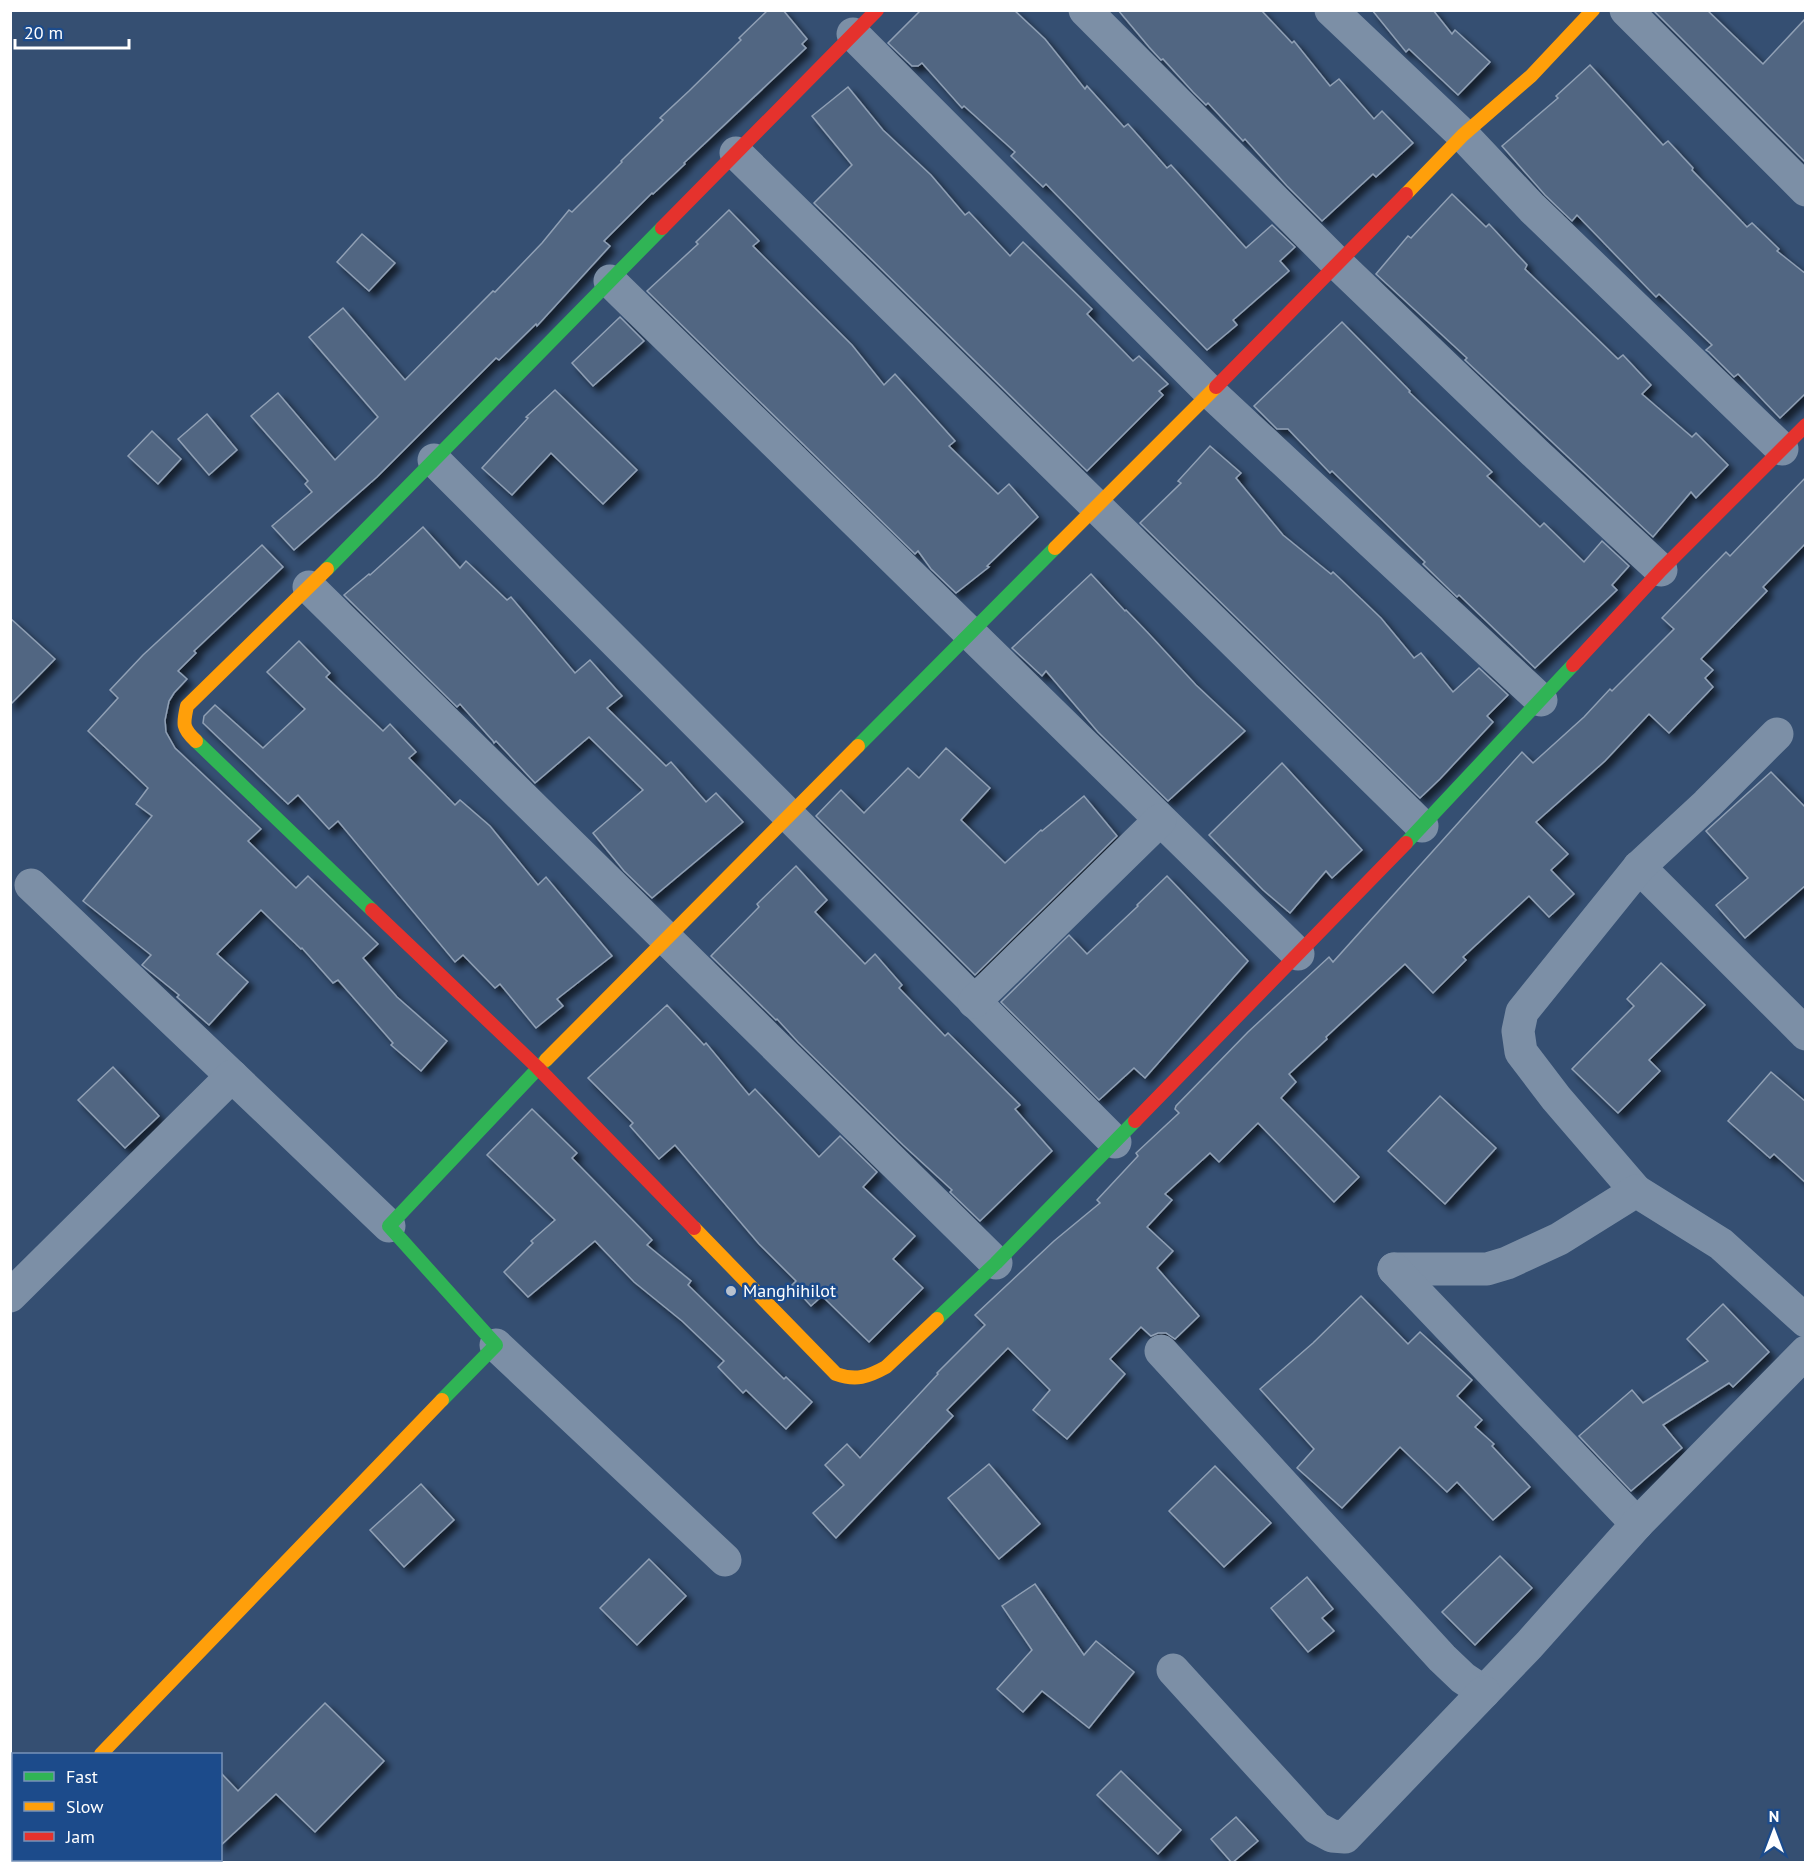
<svg xmlns="http://www.w3.org/2000/svg" width="1816" height="1873" font-family="'PT Sans',sans-serif">
<style>
.building{fill:#516682;stroke:#90a0b5;stroke-width:1.5;filter:url(#shadow)}
.lines{fill:none;stroke-linecap:round;stroke-linejoin:round}
.street{stroke:#7c8fa6;stroke-width:33}
.fast{stroke:#30b455;stroke-width:14}
.slow{stroke:#ff9f0a;stroke-width:14}
.jam{stroke:#e5322d;stroke-width:14}
.poi-dot{fill:#b8c1ce;stroke:#1c4b8b;stroke-width:2}
.labels{text-anchor:middle;stroke-width:5;stroke-linejoin:round;paint-order:stroke}
.poi-label{font-size:18px;fill:#fff;stroke:#1c4b8b;text-anchor:start}
</style>
<defs>
<filter id="shadow"><feDropShadow dx="5.5" dy="5.5" stdDeviation="3" flood-color="#0009"/></filter>
</defs>
<rect width="100%" height="100%" fill="#354f72"/>
<!-- building -->
<g class="building">
<path d="M 768,10 L 783,10 L 807,39 L 802,44 L 806,48 L 684,163 L 685,164 L 653,194 L 652,193 L 604,241 L 610,246 L 537,326 L 536,324 L 499,360 L 496,358 L 377,477 L 294,550 L 272,526 L 312,492 L 305,484 L 308,481 L 251,416 L 278,393 L 335,460 L 378,417 L 309,337 L 343,308 L 405,380 L 493,291 L 495,292 L 542,243 L 569,210 L 572,212 L 622,162 L 621,161 L 663,120 L 660,118 L 689,91 L 741,40 L 739,38 Z"/>
<path d="M 921,10 L 1014,10 L 1045,39 L 1085,89 L 1087,86 L 1124,127 L 1128,124 L 1167,168 L 1171,165 L 1246,248 L 1272,225 L 1295,247 L 1280,261 L 1289,271 L 1233,320 L 1237,325 L 1207,350 L 1046,184 L 1043,187 L 1011,156 L 1015,152 L 964,106 L 962,108 L 922,63 L 918,66 L 912,66 L 888,43 Z"/>
<path d="M 1118,10 L 1261,10 L 1292,43 L 1294,41 L 1330,86 L 1339,79 L 1374,119 L 1382,111 L 1413,143 L 1376,177 L 1373,174 L 1322,221 L 1287,186 L 1245,139 L 1243,141 L 1208,103 L 1206,105 L 1193,92 L 1163,59 L 1161,60 L 1149,47 Z"/>
<path d="M 1372,10 L 1433,10 L 1452,34 L 1455,30 L 1490,62 L 1458,95 L 1409,49 L 1406,52 Z"/>
<path d="M 1653,10 L 1707,10 L 1763,64 L 1806,18 L 1806,163 Z"/>
<path d="M 1590,65 L 1663,145 L 1668,141 L 1693,168 L 1692,170 L 1747,227 L 1752,223 L 1779,249 L 1777,251 L 1806,274 L 1806,393 L 1780,418 L 1738,374 L 1734,377 L 1709,352 L 1706,350 L 1712,345 L 1659,294 L 1656,297 L 1577,215 L 1572,221 L 1545,195 L 1502,146 L 1558,98 L 1556,96 Z"/>
<path d="M 848,87 L 883,130 L 931,175 L 965,215 L 969,212 L 1010,256 L 1023,242 L 1092,309 L 1087,314 L 1133,361 L 1139,356 L 1168,384 L 1159,391 L 1163,395 L 1087,471 L 814,203 L 852,165 L 812,116 Z"/>
<path d="M 1452,194 L 1486,227 L 1489,224 L 1527,265 L 1525,269 L 1618,359 L 1623,355 L 1651,385 L 1642,394 L 1692,437 L 1696,433 L 1728,465 L 1696,498 L 1691,492 L 1653,537 L 1465,360 L 1467,358 L 1376,274 L 1408,236 L 1411,238 Z"/>
<path d="M 729,210 L 759,241 L 753,246 L 852,345 L 884,385 L 895,374 L 955,441 L 949,446 L 998,494 L 1009,484 L 1038,517 L 987,566 L 989,567 L 956,593 L 931,569 L 918,551 L 915,554 L 647,291 L 698,244 L 696,242 Z"/>
<path d="M 362,234 L 395,263 L 369,291 L 337,262 Z"/>
<path d="M 620,317 L 644,341 L 593,386 L 572,363 Z"/>
<path d="M 1342,322 L 1410,391 L 1409,392 L 1492,472 L 1487,476 L 1540,527 L 1544,523 L 1584,562 L 1602,541 L 1629,566 L 1612,585 L 1617,590 L 1535,668 L 1459,595 L 1457,597 L 1423,564 L 1425,562 L 1332,471 L 1330,473 L 1288,429 L 1277,429 L 1254,406 Z"/>
<path d="M 555,390 L 637,470 L 603,504 L 551,453 L 512,495 L 482,468 L 528,418 L 526,417 Z"/>
<path d="M 207,414 L 237,450 L 209,475 L 178,439 Z"/>
<path d="M 152,431 L 181,459 L 158,484 L 128,456 Z"/>
<path d="M 1210,446 L 1241,473 L 1236,478 L 1283,535 L 1331,574 L 1333,572 L 1381,618 L 1414,658 L 1421,653 L 1453,692 L 1479,668 L 1508,695 L 1487,716 L 1493,722 L 1440,779 L 1420,798 L 1140,523 L 1181,483 L 1178,481 Z"/>
<path d="M 1806,477 L 1806,543 L 1763,587 L 1767,591 L 1701,659 L 1713,670 L 1705,678 L 1713,687 L 1669,733 L 1649,714 L 1605,761 L 1536,822 L 1568,854 L 1551,870 L 1574,894 L 1549,917 L 1529,896 L 1463,957 L 1466,960 L 1433,993 L 1405,964 L 1326,1037 L 1327,1039 L 1289,1074 L 1296,1082 L 1281,1098 L 1359,1177 L 1334,1202 L 1258,1123 L 1219,1162 L 1210,1153 L 1165,1194 L 1172,1200 L 1147,1227 L 1173,1251 L 1157,1268 L 1199,1316 L 1175,1339 L 1166,1333 L 1158,1333 L 1151,1336 L 1141,1327 L 1110,1359 L 1125,1374 L 1067,1439 L 1033,1410 L 1050,1390 L 1008,1348 L 947,1410 L 953,1416 L 836,1538 L 813,1513 L 844,1485 L 825,1465 L 847,1444 L 860,1458 L 938,1374 L 937,1373 L 985,1325 L 975,1315 L 1054,1241 L 1100,1203 L 1097,1200 L 1138,1156 L 1136,1153 L 1179,1113 L 1175,1109 L 1176,1106 L 1248,1032 L 1329,957 L 1333,962 L 1522,752 L 1533,763 L 1584,717 L 1610,689 L 1612,691 L 1674,629 L 1662,618 L 1726,552 L 1730,556 Z"/>
<path d="M 423,527 L 460,568 L 466,561 L 507,600 L 511,597 L 575,673 L 590,660 L 622,696 L 607,708 L 666,766 L 671,762 L 706,802 L 716,793 L 743,822 L 652,898 L 624,871 L 593,833 L 643,790 L 589,737 L 535,783 L 496,741 L 494,743 L 493,741 L 460,704 L 457,707 L 344,595 L 369,574 L 370,575 Z"/>
<path d="M 262,545 L 283,567 L 194,651 L 196,653 L 178,671 L 187,679 L 174,693 L 169,701 L 165,720 L 166,732 L 175,748 L 261,829 L 248,841 L 296,888 L 308,876 L 378,944 L 363,958 L 397,997 L 447,1041 L 421,1071 L 391,1045 L 393,1043 L 338,980 L 333,983 L 302,948 L 301,949 L 261,910 L 217,954 L 248,982 L 209,1025 L 177,997 L 179,995 L 142,965 L 151,955 L 83,901 L 152,816 L 136,804 L 148,788 L 88,731 L 118,698 L 110,690 L 143,655 Z"/>
<path d="M 1091,574 L 1125,611 L 1126,610 L 1150,635 L 1196,685 L 1245,731 L 1168,801 L 1098,732 L 1046,671 L 1042,676 L 1012,648 Z"/>
<path d="M 10,618 L 55,659 L 10,705 Z"/>
<path d="M 299,641 L 330,673 L 326,677 L 383,731 L 390,724 L 416,752 L 409,758 L 455,805 L 460,800 L 490,826 L 538,885 L 546,877 L 612,956 L 557,999 L 563,1006 L 536,1028 L 500,984 L 495,988 L 463,955 L 455,962 L 338,821 L 329,829 L 298,795 L 288,804 L 203,723 L 204,716 L 215,705 L 263,748 L 305,709 L 267,672 Z"/>
<path d="M 946,748 L 990,788 L 961,820 L 1005,863 L 1041,830 L 1042,831 L 1084,796 L 1117,836 L 975,975 L 816,816 L 841,790 L 864,813 L 908,768 L 919,778 Z"/>
<path d="M 1282,763 L 1362,850 L 1332,878 L 1326,871 L 1290,913 L 1263,890 L 1209,835 Z"/>
<path d="M 1771,772 L 1806,808 L 1806,885 L 1745,938 L 1716,905 L 1748,878 L 1706,831 Z"/>
<path d="M 796,866 L 827,900 L 815,912 L 865,964 L 875,954 L 902,985 L 899,988 L 945,1036 L 948,1033 L 1020,1105 L 1015,1109 L 1052,1151 L 980,1221 L 950,1192 L 952,1190 L 903,1145 L 798,1042 L 777,1019 L 776,1020 L 711,956 L 759,907 L 757,904 Z"/>
<path d="M 1167,876 L 1248,961 L 1145,1078 L 1134,1068 L 1099,1100 L 1001,1002 L 1069,935 L 1087,954 L 1138,906 L 1137,905 Z"/>
<path d="M 1661,963 L 1705,1005 L 1649,1060 L 1660,1071 L 1618,1113 L 1572,1069 L 1634,1006 L 1627,999 Z"/>
<path d="M 667,1005 L 704,1045 L 706,1043 L 749,1095 L 755,1089 L 819,1157 L 840,1136 L 877,1172 L 863,1187 L 915,1236 L 893,1259 L 923,1288 L 869,1342 L 822,1296 L 811,1306 L 792,1285 L 796,1281 L 759,1244 L 675,1145 L 659,1159 L 630,1126 L 633,1123 L 588,1078 Z"/>
<path d="M 113,1067 L 159,1116 L 125,1148 L 78,1100 Z"/>
<path d="M 1771,1072 L 1806,1102 L 1806,1183 L 1774,1154 L 1770,1158 L 1728,1121 Z"/>
<path d="M 1440,1096 L 1496,1148 L 1445,1204 L 1388,1151 Z"/>
<path d="M 532,1109 L 577,1153 L 572,1158 L 652,1240 L 647,1245 L 691,1281 L 688,1285 L 784,1379 L 786,1377 L 812,1402 L 786,1429 L 746,1390 L 743,1393 L 718,1367 L 724,1361 L 682,1321 L 634,1282 L 595,1241 L 528,1297 L 504,1272 L 533,1243 L 531,1241 L 555,1220 L 487,1155 Z"/>
<path d="M 1361,1296 L 1408,1344 L 1420,1332 L 1472,1380 L 1457,1396 L 1482,1420 L 1475,1427 L 1494,1444 L 1492,1446 L 1530,1487 L 1493,1520 L 1457,1482 L 1447,1492 L 1400,1447 L 1342,1508 L 1297,1468 L 1314,1449 L 1260,1389 L 1313,1343 Z"/>
<path d="M 1723,1304 L 1769,1352 L 1733,1387 L 1729,1383 L 1663,1425 L 1682,1448 L 1631,1491 L 1579,1436 L 1632,1390 L 1643,1403 L 1708,1361 L 1687,1339 Z"/>
<path d="M 989,1464 L 1040,1524 L 999,1559 L 948,1498 Z"/>
<path d="M 1215,1466 L 1271,1523 L 1224,1567 L 1169,1511 Z"/>
<path d="M 421,1484 L 454,1520 L 404,1567 L 370,1530 Z"/>
<path d="M 1500,1556 L 1532,1588 L 1475,1645 L 1442,1612 Z"/>
<path d="M 649,1559 L 686,1596 L 637,1645 L 600,1608 Z"/>
<path d="M 1307,1577 L 1333,1609 L 1322,1618 L 1334,1631 L 1308,1652 L 1271,1608 Z"/>
<path d="M 1035,1584 L 1084,1655 L 1096,1641 L 1134,1672 L 1089,1728 L 1042,1691 L 1023,1712 L 997,1689 L 1032,1650 L 1002,1606 Z"/>
<path d="M 325,1703 L 384,1761 L 315,1832 L 276,1794 L 220,1846 L 220,1772 L 238,1791 Z"/>
<path d="M 1121,1771 L 1181,1830 L 1158,1854 L 1097,1795 Z"/>
<path d="M 1236,1817 L 1258,1841 L 1232,1863 L 1211,1839 Z"/>
</g>
<g class="lines">
<!-- street -->
<g class="street">
<path d="M 1085,10 L 1338,264 L 1534,452 L 1661,570"/>
<path d="M 1331,10 L 1463,135 L 1532,208 L 1782,449"/>
<path d="M 1626,10 L 1806,190"/>
<path d="M 853,34 L 1210,392 L 1541,700"/>
<path d="M 736,153 L 1422,826"/>
<path d="M 610,281 L 1298,954"/>
<path d="M 434,460 L 1115,1142"/>
<path d="M 309,587 L 996,1263"/>
<path d="M 1639,867 L 1806,1034"/>
<path d="M 31,885 L 232,1076"/>
<path d="M 974,1002 L 1160,820"/>
<path d="M 1636,1191 L 1556,1098 L 1521,1052 L 1518,1031 L 1522,1012 L 1639,867 L 1707,804 L 1777,734"/>
<path d="M 1394,1269 L 1487,1269 L 1507,1263 L 1559,1239 L 1636,1191 L 1721,1244 L 1806,1321"/>
<path d="M 1394,1269 L 1637,1524"/>
<path d="M 10,1296 L 232,1076 L 389,1226"/>
<path d="M 496,1345 L 725,1560"/>
<path d="M 1161,1351 L 1442,1658 L 1463,1678 L 1484,1692 L 1529,1645 L 1637,1524 L 1806,1352"/>
<path d="M 1173,1670 L 1317,1828 L 1332,1836 L 1345,1837 L 1484,1692"/>
<path d="M 10,1848 L 14,1845"/>
<path d="M 129,1860 L 132,1862"/>
</g>
<!-- fast -->
<g class="fast">
<path d="M 327,569 L 662,228"/>
<path d="M 196,741 L 372,910"/>
<path d="M 858,746 L 1055,548"/>
<path d="M 1406,843 L 1573,665"/>
<path d="M 937,1319 L 996,1263 L 1135,1121"/>
<path d="M 442,1400 L 496,1345 L 389,1226 L 546,1060"/>
</g>
<!-- slow -->
<g class="slow">
<path d="M 1406,194 L 1463,135 L 1531,76 L 1593,10"/>
<path d="M 1055,548 L 1216,387"/>
<path d="M 196,741 C 182,728 183,724 187,706 L 327,569"/>
<path d="M 546,1060 L 858,746"/>
<path d="M 694,1228 L 836,1374 C 856,1381 868,1377 886,1367 L 937,1319"/>
<path d="M 101,1754 L 442,1400"/>
</g>
<!-- jam -->
<g class="jam">
<path d="M 662,228 L 877,10"/>
<path d="M 1216,387 L 1406,194"/>
<path d="M 1573,665 L 1661,570 L 1806,425"/>
<path d="M 372,910 L 538,1068 L 694,1228"/>
<path d="M 1135,1121 L 1406,843"/>
</g>
</g>
<!-- markers -->
<circle class="poi-dot" cx="731" cy="1291" r="6"/>
<g class="labels">
<!-- poi labels -->
<g class="poi-label">
<text x="743" y="1297">Manghihilot</text>
</g>
</g>
<!-- border -->
<rect width="1816" height="1873" fill="none" stroke="#ffffff" stroke-width="24"/>
<!-- legend -->
<rect x="12" y="1753" width="210" height="108" fill="#1c4b8b" stroke="#7793b9" stroke-width="1.5"/>
<rect x="24" y="1772" width="30" height="9" fill="#30b455" stroke="#7793b9" stroke-width="1.5"/>
<text x="66" y="1783" font-size="18" fill="#ffffff">Fast</text>
<rect x="24" y="1802" width="30" height="9" fill="#ff9f0a" stroke="#7793b9" stroke-width="1.5"/>
<text x="66" y="1813" font-size="18" fill="#ffffff">Slow</text>
<rect x="24" y="1832" width="30" height="9" fill="#e5322d" stroke="#7793b9" stroke-width="1.5"/>
<text x="66" y="1843" font-size="18" fill="#ffffff">Jam</text>
<!-- north arrow -->
<g transform="translate(1774 1831)" stroke="#1c4b8b" stroke-width="4.5" paint-order="stroke">
<path d="M0-4.5L10 22L0 15L-10 22Z" fill="#ffffff"/>
<text y="-9" font-size="16" font-weight="bold" text-anchor="middle" fill="#ffffff">N</text>
</g>
<!-- scale -->
<path d="M15 39v9h114v-9" fill="none" stroke="#ffffff" stroke-width="3"/>
<text x="24" y="39" font-size="18" fill="#ffffff" stroke="#1c4b8b" stroke-width="4.5" paint-order="stroke">20 m</text>
</svg>
